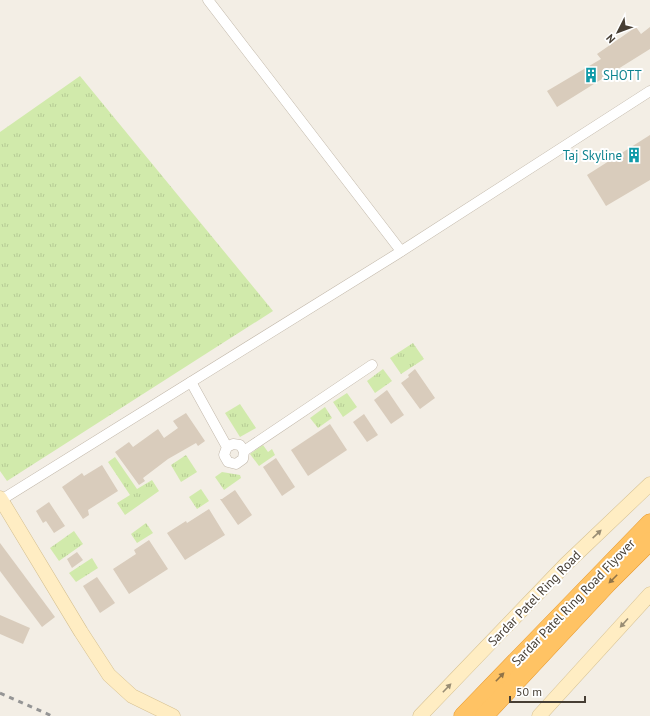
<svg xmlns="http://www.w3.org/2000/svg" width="650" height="716" font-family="'PT Sans',sans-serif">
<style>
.grass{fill:url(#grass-tufts)}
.building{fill:#d9ccbc}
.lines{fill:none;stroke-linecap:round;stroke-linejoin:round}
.street-casing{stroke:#c2b8aa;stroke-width:11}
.secondary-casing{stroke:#d6c192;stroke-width:15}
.highway-casing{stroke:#e6982c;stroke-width:19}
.street{stroke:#fff;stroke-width:10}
.secondary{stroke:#ffedc3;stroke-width:14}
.highway{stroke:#ffc364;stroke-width:18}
.rail{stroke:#959595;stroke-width:3;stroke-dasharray:5 5;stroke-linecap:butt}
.oneway{fill:#998d74}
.oneway2{fill:#907347}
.labels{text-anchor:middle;stroke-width:4;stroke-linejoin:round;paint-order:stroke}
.culture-label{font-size:13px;fill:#0d838f;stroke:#fff;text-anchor:start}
.street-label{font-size:13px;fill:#463e34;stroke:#fff}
</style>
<defs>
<pattern id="grass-tufts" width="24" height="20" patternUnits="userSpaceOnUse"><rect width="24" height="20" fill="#d1eaab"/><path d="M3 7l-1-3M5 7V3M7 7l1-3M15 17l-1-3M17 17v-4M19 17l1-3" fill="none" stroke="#b5ca94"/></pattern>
</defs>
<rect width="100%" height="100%" fill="#f3eee5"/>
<!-- grass -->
<g class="grass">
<path d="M 80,76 L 273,311 L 7,481 L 0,471 L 0,132 Z"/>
<path d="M 413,343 L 424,359 L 401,374 L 390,358 Z"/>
<path d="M 383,369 L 392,381 L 375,393 L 367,381 Z"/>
<path d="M 347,393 L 357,407 L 343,417 L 333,402 Z"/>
<path d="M 240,404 L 256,428 L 240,437 L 225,413 Z"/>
<path d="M 325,407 L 332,418 L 318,428 L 310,418 Z"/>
<path d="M 263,445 L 268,452 L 272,449 L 275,455 L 259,466 L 250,454 Z"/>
<path d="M 186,455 L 197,472 L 181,482 L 171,465 Z"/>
<path d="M 115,457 L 137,489 L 152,480 L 159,491 L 125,515 L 117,503 L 130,495 L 108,462 Z"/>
<path d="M 222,472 L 240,475 L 241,478 L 224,490 L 215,477 Z"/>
<path d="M 201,489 L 209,501 L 197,509 L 189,497 Z"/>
<path d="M 146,523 L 153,533 L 137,543 L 131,534 Z"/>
<path d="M 74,531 L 83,544 L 59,561 L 50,548 Z"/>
<path d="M 92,558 L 98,568 L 76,582 L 69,573 Z"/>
</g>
<!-- building -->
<g class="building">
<path d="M 636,27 L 641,34 L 650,27 L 650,49 L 557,107 L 547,91 L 601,59 L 597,54 Z"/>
<path d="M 650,135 L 650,180 L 606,206 L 587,175 Z"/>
<path d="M 415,369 L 435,398 L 420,409 L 401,383 L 409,377 L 408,375 Z"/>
<path d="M 387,390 L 404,415 L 391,424 L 374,400 Z"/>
<path d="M 186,413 L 205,441 L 198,446 L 196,443 L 168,459 L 143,478 L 145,481 L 139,485 L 115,452 L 129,442 L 133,447 L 158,429 L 164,438 L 178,428 L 173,421 Z"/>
<path d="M 364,414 L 378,435 L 367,442 L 353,422 Z"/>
<path d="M 330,424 L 347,450 L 308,476 L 291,450 Z"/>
<path d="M 276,458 L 295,487 L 282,496 L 263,467 Z"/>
<path d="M 102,465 L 118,491 L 88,510 L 89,515 L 83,519 L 62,487 L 82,473 L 84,476 Z"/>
<path d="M 235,490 L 252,515 L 238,525 L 220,499 L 222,499 Z"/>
<path d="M 49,502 L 65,526 L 54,533 L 46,521 L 43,523 L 36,511 Z"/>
<path d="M 209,509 L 225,535 L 185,560 L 167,533 L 186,521 L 187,523 Z"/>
<path d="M 149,540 L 168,569 L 129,594 L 113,569 L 136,554 L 134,550 Z"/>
<path d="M 0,543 L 55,617 L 42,627 L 0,571 Z"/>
<path d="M 77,552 L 83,560 L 72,568 L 67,559 Z"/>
<path d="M 97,577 L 115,603 L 100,613 L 83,586 Z"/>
<path d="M 0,615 L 30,628 L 23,644 L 0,634 Z"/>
</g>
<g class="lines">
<!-- street casing -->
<g class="street-casing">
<g id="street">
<path d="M 208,0 L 401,251"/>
<path d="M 191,382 L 227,447 L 224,455 L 228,462 L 236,464 L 243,459 L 244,451 L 240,445 L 233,444 L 227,447"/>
<path d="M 244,451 L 372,365"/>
<path d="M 1,500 L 397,254 L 650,91"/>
</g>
</g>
<!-- secondary casing -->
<g class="secondary-casing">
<g id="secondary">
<path d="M 0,498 L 81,632 L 109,675 L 132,696 L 173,716"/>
<path d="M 420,716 L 565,565 L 650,484"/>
<path d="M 539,716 L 650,594"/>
</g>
</g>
<!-- highway casing -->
<g class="highway-casing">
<g id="highway">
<path d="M 463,716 L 650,523"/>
<path d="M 484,716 L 607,584 L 650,541"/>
</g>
</g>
<!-- street -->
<use href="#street" class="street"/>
<!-- secondary -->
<use href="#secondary" class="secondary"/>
<!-- highway -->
<use href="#highway" class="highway"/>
<!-- rail -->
<path class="rail" d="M 0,693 L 52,716"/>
</g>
<!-- one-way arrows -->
<defs><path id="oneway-solid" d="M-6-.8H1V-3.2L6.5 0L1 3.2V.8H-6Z"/></defs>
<g class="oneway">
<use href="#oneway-solid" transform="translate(597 534) rotate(-43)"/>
<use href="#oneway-solid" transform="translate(624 623) rotate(132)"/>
<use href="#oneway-solid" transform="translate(447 688) rotate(-46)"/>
</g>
<g class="oneway2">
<use href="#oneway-solid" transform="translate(613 579) rotate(135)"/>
<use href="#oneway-solid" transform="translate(500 677) rotate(-46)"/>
</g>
<!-- icons -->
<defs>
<g id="building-bare" transform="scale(1.2)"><path d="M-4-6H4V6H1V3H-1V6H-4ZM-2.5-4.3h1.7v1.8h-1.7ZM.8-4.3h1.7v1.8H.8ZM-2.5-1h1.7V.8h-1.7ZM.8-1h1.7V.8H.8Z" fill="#0f9aa8" stroke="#fff" stroke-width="2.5" paint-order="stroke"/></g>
</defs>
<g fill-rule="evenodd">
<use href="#building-bare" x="591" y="75"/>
<use href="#building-bare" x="634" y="155"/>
</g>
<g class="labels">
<!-- culture labels -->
<g class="culture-label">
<text x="603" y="80">SHOTT</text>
<text x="622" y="160" text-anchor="end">Taj Skyline</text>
</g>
<!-- street labels -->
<g class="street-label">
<text transform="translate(534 598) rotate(-46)" y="5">Sardar Patel Ring Road</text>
<text transform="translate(573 602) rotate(-46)" y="5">Sardar Patel Ring Road Flyover</text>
</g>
</g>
<!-- north arrow -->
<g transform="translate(618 32) rotate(228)" stroke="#ffffff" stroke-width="3" paint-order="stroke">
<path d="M0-3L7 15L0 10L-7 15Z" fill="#463e34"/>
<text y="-6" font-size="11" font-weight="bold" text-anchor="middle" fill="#463e34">N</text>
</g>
<!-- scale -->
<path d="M510 696v6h75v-6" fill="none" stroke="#463e34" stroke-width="2"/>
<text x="516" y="696" font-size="12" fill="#463e34" stroke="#ffffff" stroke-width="3" paint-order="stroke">50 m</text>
</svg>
